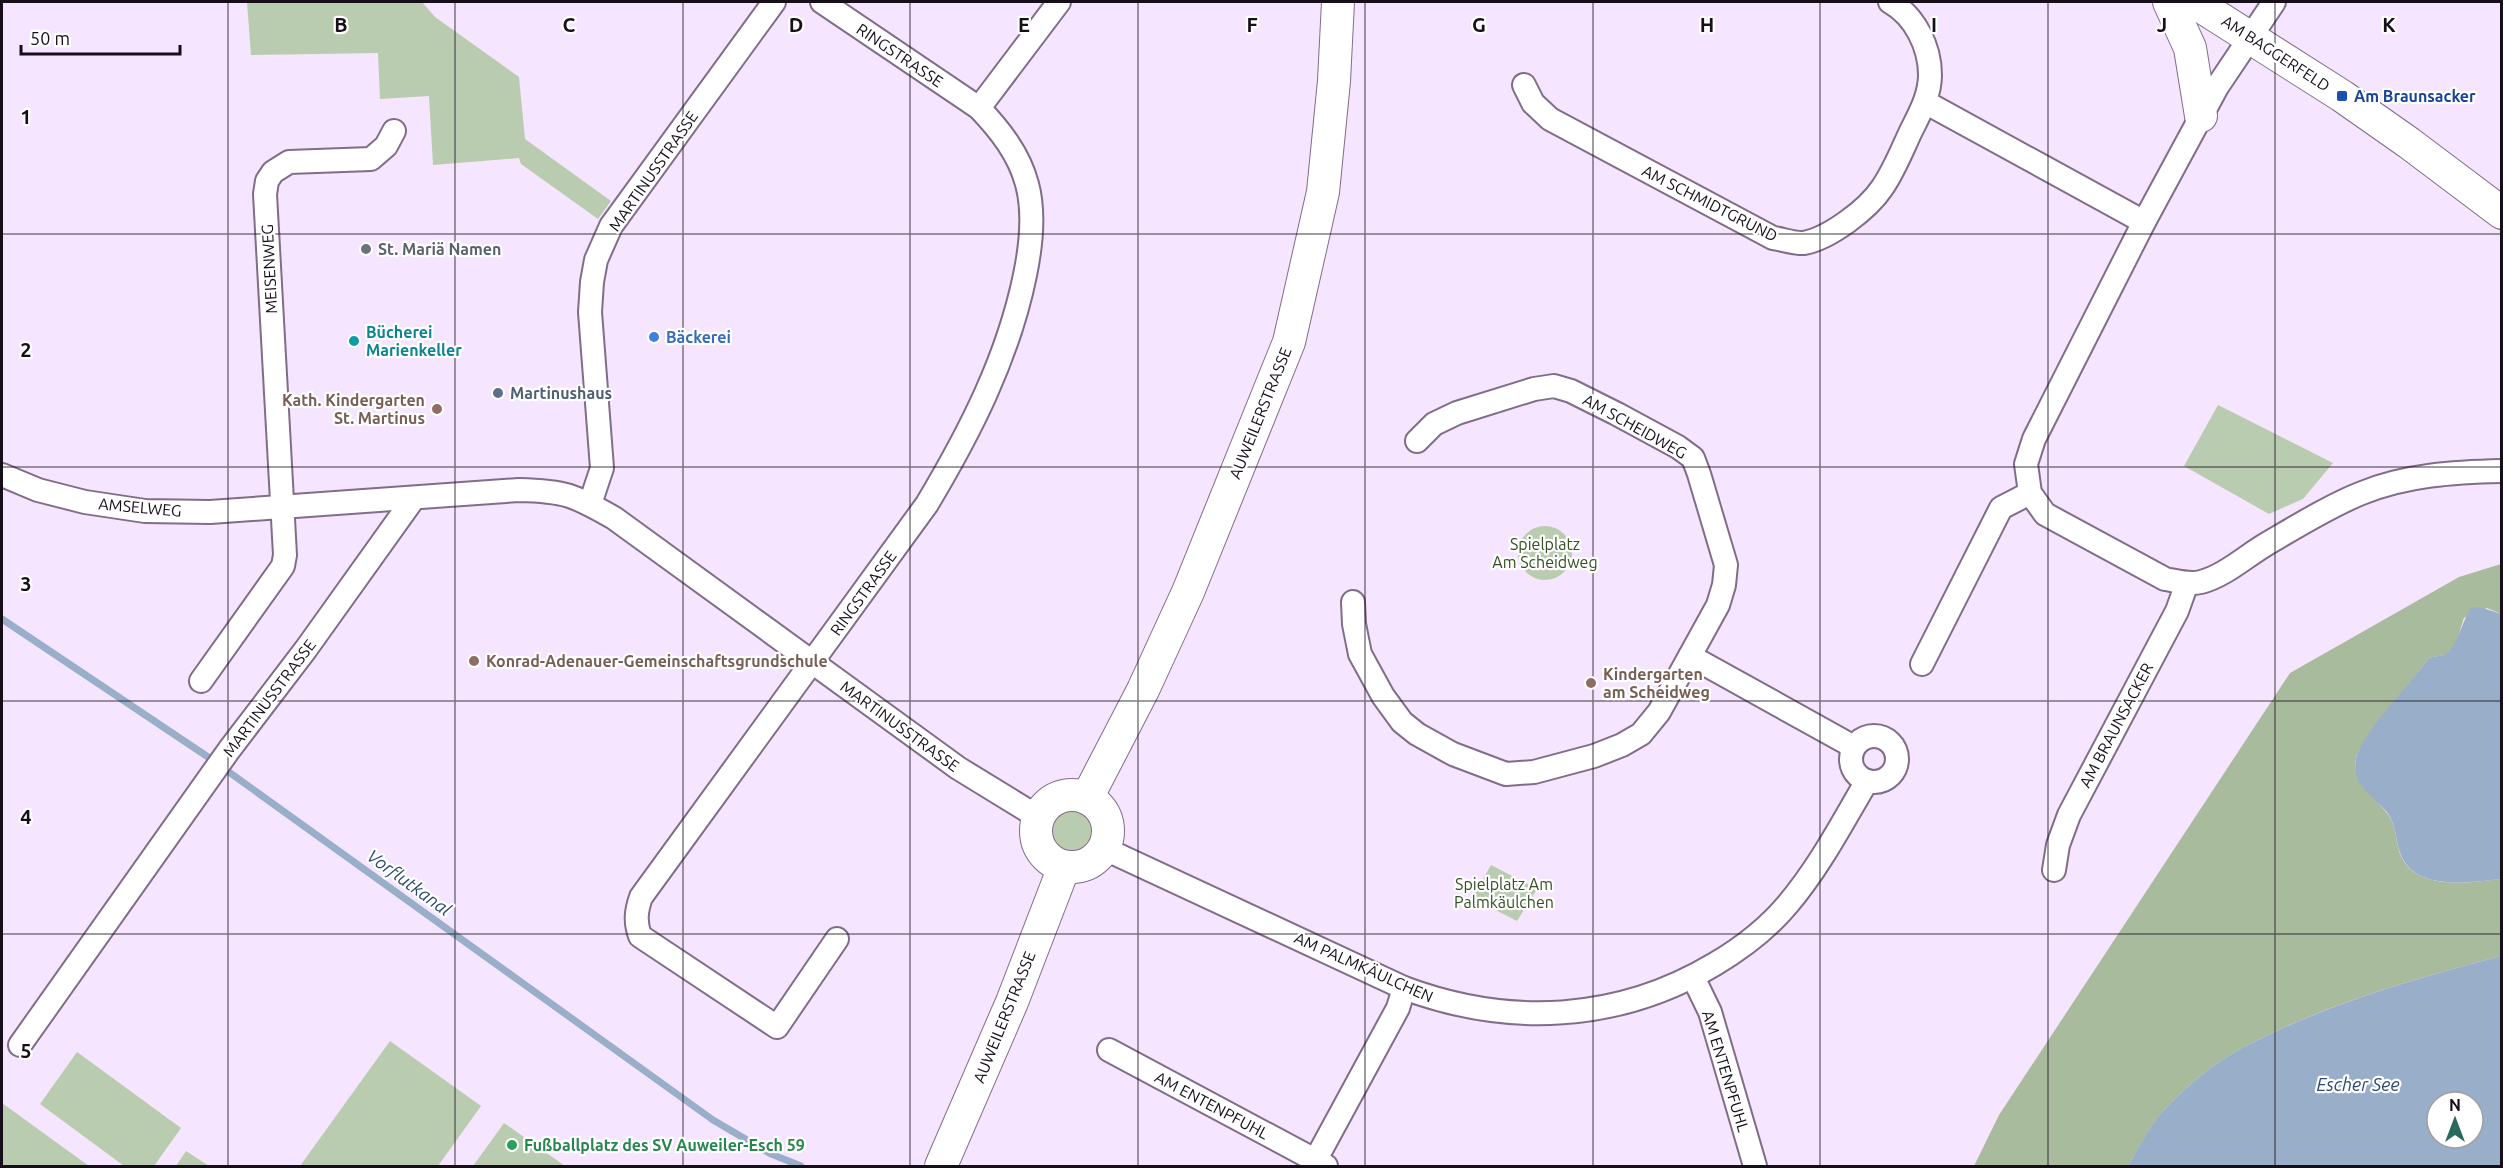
<svg xmlns="http://www.w3.org/2000/svg" width="2503" height="1168" font-family="Ubuntu,sans-serif">
<style>
.green{fill:#baccaf}
.forest{fill:#a8bb9d}
.water{fill:#98aec9;fill-rule:evenodd}
.lines{fill:none;stroke-linecap:round;stroke-linejoin:round}
.stream{stroke:#98aec9;stroke-width:7}
.street-casing{stroke:#806d89;stroke-width:26}
.secondary-casing{stroke:#806d89;stroke-width:34}
.street{stroke:#fff;stroke-width:22}
.secondary{stroke:#fff;stroke-width:32}
.grid{fill:none;stroke:#160e19;stroke-width:1.5;stroke-opacity:0.55}
.transit-dot{fill:#1a4fb4;stroke:#fff;stroke-width:2}
.worship-dot{fill:#6b7280;stroke:#fff;stroke-width:2}
.shop-dot{fill:#3f7fe0;stroke:#fff;stroke-width:2}
.culture-dot{fill:#0f9aa8;stroke:#fff;stroke-width:2}
.service-dot{fill:#5c6f8a;stroke:#fff;stroke-width:2}
.education-dot{fill:#8d6e63;stroke:#fff;stroke-width:2}
.leisure-dot{fill:#2e9e5b;stroke:#fff;stroke-width:2}
.labels{text-anchor:middle;stroke-width:4.5;stroke-linejoin:round;paint-order:stroke}
.street-label{font-size:16px;fill:#160e19;stroke:#fff}
.transit-label{font-size:16px;font-weight:bold;fill:#164399;stroke:#fff;text-anchor:start}
.worship-label{font-size:16px;font-weight:bold;fill:#5b616d;stroke:#fff;text-anchor:start}
.culture-label{font-size:16px;font-weight:bold;fill:#0d838f;stroke:#fff;text-anchor:start}
.shop-label{font-size:16px;font-weight:bold;fill:#366cbe;stroke:#fff;text-anchor:start}
.service-label{font-size:16px;font-weight:bold;fill:#4e5e75;stroke:#fff;text-anchor:start}
.education-label{font-size:16px;font-weight:bold;fill:#785e54;stroke:#fff;text-anchor:start}
.park-label{font-size:16px;fill:#334e20;stroke:#fff}
.leisure-label{font-size:16px;font-weight:bold;fill:#27864d;stroke:#fff;text-anchor:start}
.water-label{font-size:18px;font-style:italic;fill:#2a4971;stroke:#fff}
.grid-label{font-size:20px;text-anchor:middle;font-weight:bold;fill:#160e19;stroke:#fff;stroke-width:4.5;stroke-linejoin:round;paint-order:stroke}
</style>
<rect width="100%" height="100%" fill="#f6e5fe"/>
<!-- green -->
<g class="green">
<path d="M 247,2 L 422,2 L 435,17 L 519,77 L 525,139 L 611,201 L 598,219 L 521,164 L 519,158 L 433,165 L 429,96 L 380,99 L 378,53 L 251,55 Z"/>
<path d="M 2218,405 L 2333,463 L 2303,499 L 2269,514 L 2184,466 Z"/>
<circle cx="1545" cy="553" r="27"/>
<circle cx="1072" cy="831" r="20"/>
<path d="M 1491,865 L 1537,889 L 1517,921 L 1472,898 Z"/>
<path d="M 390,1041 L 481,1106 L 438,1166 L 300,1166 Z"/>
<path d="M 77,1052 L 181,1128 L 154,1166 L 124,1166 L 40,1104 Z"/>
<path d="M 2,1103 L 89,1166 L 2,1166 Z"/>
<path d="M 504,1123 L 565,1166 L 473,1166 Z"/>
<path d="M 186,1151 L 209,1166 L 176,1166 Z"/>
</g>
<!-- forest -->
<path class="forest" d="M 2501,564 L 2501,614 L 2487,608 L 2464,618 C 2460,628 2457,648 2447,654 C 2441,657 2434,655 2428,659 C 2412,683 2361,736 2356,759 C 2351,779 2375,799 2387,813 C 2397,825 2395,842 2401,856 C 2417,892 2471,882 2501,879 L 2501,956 C 2410,980 2314,1007 2232,1054 C 2210,1066 2182,1091 2165,1109 C 2150,1125 2139,1148 2128,1166 L 1974,1166 L 1999,1115 L 2290,673 L 2459,577 Z"/>
<!-- water -->
<g class="water">
<path d="M 2480,607 L 2501,614 L 2501,879 C 2471,882 2416,892 2401,855 C 2395,842 2397,825 2387,812 C 2373,797 2351,784 2356,759 C 2361,733 2411,684 2428,659 C 2434,655 2440,657 2446,654 C 2456,649 2463,619 2471,608 Z"/>
<path d="M 2501,956 L 2501,1166 L 2128,1166 C 2139,1148 2150,1124 2165,1109 C 2182,1091 2210,1066 2232,1054 C 2315,1007 2410,980 2501,956 ZM 2437,1102 L 2473,1102 L 2473,1138 L 2437,1138 Z"/>
</g>
<g class="lines">
<!-- stream -->
<path class="stream" d="M 2,619 L 208,757 L 713,1120 L 771,1154 L 801,1166"/>
<!-- street casing -->
<g class="street-casing">
<g id="street">
<path d="M 822,2 L 979,108 C 1000,130 1019,154 1027,184 C 1035,213 1031,246 1025,275 C 1008,358 970,432 927,504 L 641,897 C 636,911 635,922 640,936 L 777,1027 L 837,939"/>
<path d="M 2274,2 L 2217,87 L 2144,222 L 2034,439 L 2026,464 L 2030,493 L 2045,514 L 2165,579 C 2177,581 2189,585 2201,582 C 2224,576 2245,557 2265,545 C 2294,528 2331,505 2362,493 C 2406,475 2454,472 2502,471"/>
<path d="M 1524,85 L 1533,103 L 1550,119 L 1773,238 C 1782,239 1795,244 1804,243 C 1830,238 1868,209 1882,188 C 1894,171 1902,150 1911,131 C 1920,113 1930,95 1930,75 C 1930,47 1915,16 1890,2"/>
<path d="M 1925,102 L 2144,222"/>
<path d="M 979,108 L 1059,2"/>
<path d="M 2,475 L 38,490 L 85,502 L 145,511 L 210,512 L 519,490 C 565,491 574,495 614,518 L 958,768 L 1038,817"/>
<path d="M 590,504 L 602,468 L 590,312 L 592,282 L 596,260 L 611,226 L 774,2"/>
<path d="M 1353,602 L 1354,624 L 1360,654 L 1383,696 L 1402,722 L 1417,734 L 1453,754 L 1506,774 L 1534,772 L 1594,756 L 1622,745 L 1641,734 L 1659,712 L 1718,605 L 1724,585 L 1726,565 L 1699,474 L 1693,458 L 1678,447 L 1617,414 L 1571,391 L 1554,386 L 1534,389 L 1457,413 L 1434,424 L 1417,441"/>
<path d="M 1690,656 L 1854,747"/>
<path d="M 1922,664 L 2001,508 L 2030,493"/>
<path d="M 201,681 L 283,566 L 285,555 L 265,194 L 267,181 L 273,172 L 289,162 L 371,159 L 386,146 L 394,131"/>
<circle cx="1874" cy="759" r="23"/>
<path d="M 1105,849 L 1404,988 C 1509,1027 1618,1022 1715,964 C 1742,948 1768,928 1788,904 C 1820,866 1842,823 1867,781"/>
<path d="M 2054,870 L 2058,845 L 2069,815 L 2177,611 L 2187,583"/>
<path d="M 1693,977 L 1710,1012 L 1755,1166"/>
<path d="M 20,1045 L 229,750 L 306,649 L 414,498"/>
<path d="M 1109,1050 L 1326,1166"/>
<path d="M 1315,1161 L 1398,1008 L 1404,988"/>
</g>
</g>
<!-- secondary casing -->
<g class="secondary-casing">
<g id="secondary">
<path d="M 2169,2 L 2190,48 L 2201,116"/>
<path d="M 2194,2 L 2342,96 L 2409,143 L 2502,213"/>
<circle cx="1072" cy="831" r="36"/>
<path d="M 1087,798 L 1143,690 L 1188,592 L 1289,342 L 1323,192 L 1334,81 L 1338,2"/>
<path d="M 941,1166 L 1012,1002 L 1064,867"/>
</g>
</g>
<!-- street -->
<use href="#street" class="street"/>
<!-- secondary -->
<use href="#secondary" class="secondary"/>
</g>
<!-- grid -->
<path class="grid" d="M 228,2 L 228,1166M 455,2 L 455,1166M 683,2 L 683,1166M 910,2 L 910,1166M 1138,2 L 1138,1166M 1365,2 L 1365,1166M 1593,2 L 1593,1166M 1820,2 L 1820,1166M 2048,2 L 2048,1166M 2275,2 L 2275,1166M 2,234 L 2502,234M 2,467 L 2502,467M 2,701 L 2502,701M 2,934 L 2502,934"/>
<!-- markers -->
<rect class="transit-dot" x="2336" y="90" width="12" height="12" rx="3"/>
<circle class="worship-dot" cx="366" cy="249" r="6"/>
<circle class="shop-dot" cx="654" cy="337" r="6"/>
<circle class="culture-dot" cx="354" cy="341" r="6"/>
<circle class="service-dot" cx="498" cy="393" r="6"/>
<g class="education-dot">
<circle cx="437" cy="409" r="6"/>
<circle cx="474" cy="661" r="6"/>
<circle cx="1591" cy="683" r="6"/>
</g>
<circle class="leisure-dot" cx="512" cy="1145" r="6"/>
<g class="labels">
<!-- street labels -->
<g class="street-label">
<text transform="translate(2276 53) rotate(33)" y="6">AM BAGGERFELD</text>
<text transform="translate(900 55) rotate(34)" y="6">RINGSTRASSE</text>
<text transform="translate(653 171) rotate(-55)" y="6">MARTINUSSTRASSE</text>
<text transform="translate(1710 203) rotate(27)" y="6">AM SCHMIDTGRUND</text>
<text transform="translate(269 269) rotate(-93)" y="6">MEISENWEG</text>
<text transform="translate(1260 413) rotate(-68)" y="6">AUWEILERSTRASSE</text>
<text transform="translate(1635 426) rotate(29)" y="6">AM SCHEIDWEG</text>
<text transform="translate(140 507) rotate(5)" y="6">AMSELWEG</text>
<text transform="translate(863 593) rotate(-54)" y="6">RINGSTRASSE</text>
<text transform="translate(269 698) rotate(-53)" y="6">MARTINUSSTRASSE</text>
<text transform="translate(2116 725) rotate(-62)" y="6">AM BRAUNSACKER</text>
<text transform="translate(900 726) rotate(36)" y="6">MARTINUSSTRASSE</text>
<text transform="translate(1364 967) rotate(24)" y="6">AM PALMKÄULCHEN</text>
<text transform="translate(1004 1017) rotate(-68)" y="6">AUWEILERSTRASSE</text>
<text transform="translate(1726 1071) rotate(73)" y="6">AM ENTENPFUHL</text>
<text transform="translate(1212 1105) rotate(28)" y="6">AM ENTENPFUHL</text>
</g>
<!-- transit labels -->
<g class="transit-label">
<text x="2354" y="102">Am Braunsacker</text>
</g>
<!-- worship labels -->
<g class="worship-label">
<text x="378" y="255">St. Mariä Namen</text>
</g>
<!-- culture labels -->
<g class="culture-label">
<text x="366" y="338">Bücherei<tspan x="366" dy="18">Marienkeller</tspan></text>
</g>
<!-- shop labels -->
<g class="shop-label">
<text x="666" y="343">Bäckerei</text>
</g>
<!-- service labels -->
<g class="service-label">
<text x="510" y="399">Martinushaus</text>
</g>
<!-- education labels -->
<g class="education-label">
<text x="425" y="406" text-anchor="end">Kath. Kindergarten<tspan x="425" dy="18">St. Martinus</tspan></text>
<text x="486" y="667">Konrad-Adenauer-Gemeinschaftsgrundschule</text>
<text x="1603" y="680">Kindergarten<tspan x="1603" dy="18">am Scheidweg</tspan></text>
</g>
<!-- park labels -->
<g class="park-label">
<text x="1545" y="550">Spielplatz<tspan x="1545" dy="18">Am Scheidweg</tspan></text>
<text x="1504" y="890">Spielplatz Am<tspan x="1504" dy="18">Palmkäulchen</tspan></text>
</g>
<!-- leisure labels -->
<g class="leisure-label">
<text x="524" y="1151">Fußballplatz des SV Auweiler-Esch 59</text>
</g>
<!-- water labels -->
<g class="water-label">
<text transform="translate(409 883) rotate(36)" y="6">Vorflutkanal</text>
<text x="2358" y="1091">Escher See</text>
</g>
</g>
<g class="grid-label">
<text x="341" y="32">B</text>
<text x="569" y="32">C</text>
<text x="796" y="32">D</text>
<text x="1024" y="32">E</text>
<text x="1252" y="32">F</text>
<text x="1479" y="32">G</text>
<text x="1707" y="32">H</text>
<text x="1934" y="32">I</text>
<text x="2162" y="32">J</text>
<text x="2389" y="32">K</text>
<text x="26" y="124">1</text>
<text x="26" y="357">2</text>
<text x="26" y="591">3</text>
<text x="26" y="824">4</text>
<text x="26" y="1058">5</text>
</g>
<!-- border -->
<rect width="2503" height="1168" fill="none" stroke="#160e19" stroke-width="6"/>
<!-- north arrow -->
<g transform="translate(2455 1120)"><circle r="28" fill="#ffffff" stroke="#a29fa3" stroke-width="1.5"/>
<path d="M0-4.5L10 22L0 15L-10 22Z" fill="#286a5b"/>
<text y="-9" font-size="16" font-weight="bold" text-anchor="middle" fill="#160e19">N</text>
</g>
<!-- scale -->
<path d="M21 45v9h159v-9" fill="none" stroke="#160e19" stroke-width="3"/>
<text x="30" y="45" font-size="18" fill="#160e19" stroke="#ffffff" stroke-width="4.5" paint-order="stroke">50 m</text>
</svg>
